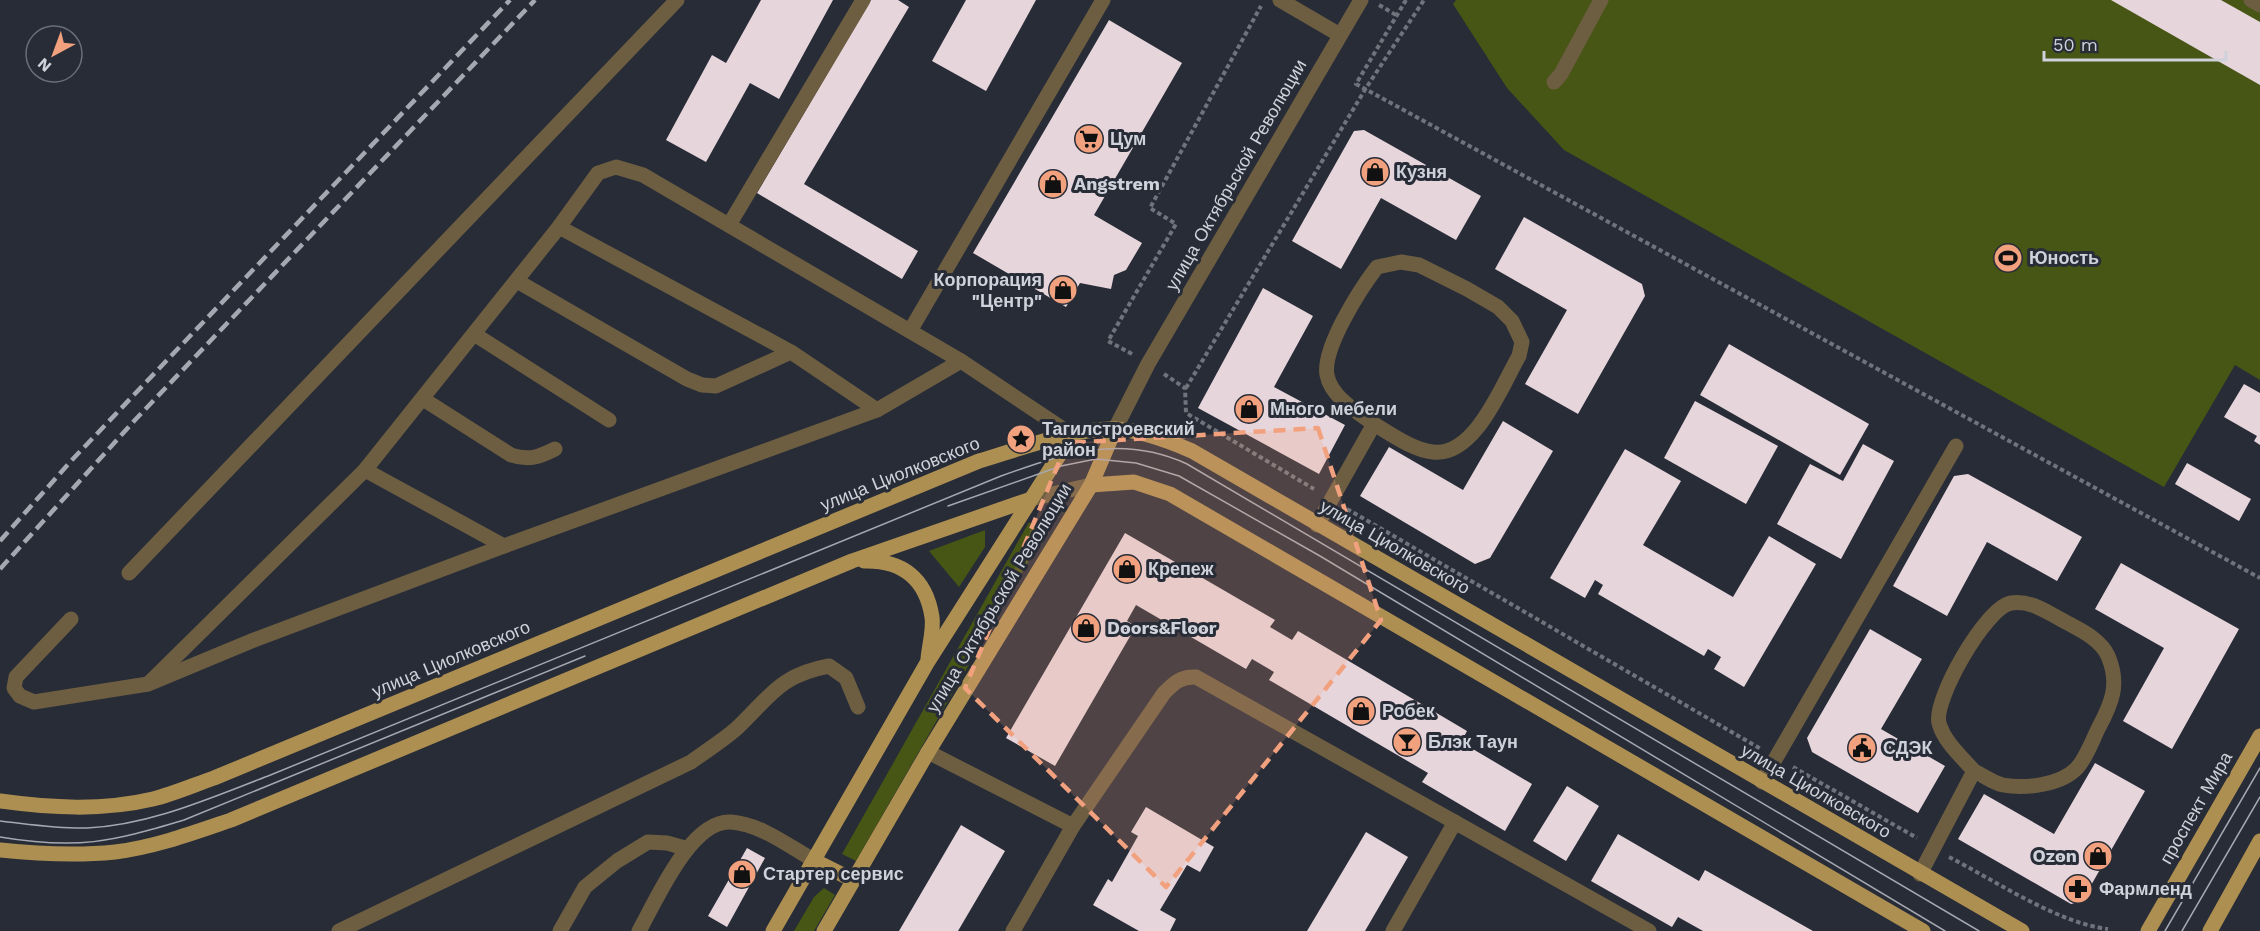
<svg xmlns="http://www.w3.org/2000/svg" width="2260" height="931" font-family="'Work Sans',sans-serif">
<style>
.green{fill:#475515}
.building{fill:#e7d5dc}
.lines{fill:none;stroke-linecap:round;stroke-linejoin:round}
.path{stroke:#6f737c;stroke-width:4;stroke-dasharray:4.5 3;stroke-linecap:butt}
.minor{stroke:#6d5e42;stroke-width:15}
.major{stroke:#ae8f52;stroke-width:15}
.tram{stroke:#a5a8b1;stroke-width:1.5}
.rail{stroke:#a5a8b1;stroke-width:4.5;stroke-dasharray:12 6;stroke-linecap:butt}
.marked{fill:#f2a17e;fill-opacity:0.2;stroke:#f2a17e;stroke-width:4.5;stroke-dasharray:12 8;stroke-linejoin:round}
.labels{text-anchor:middle;stroke-width:6;stroke-linejoin:round;paint-order:stroke}
.poi-label{font-size:18px;font-weight:bold;fill:#cfd2da;stroke:#272c37;text-anchor:start}
.street-label{font-size:18px;fill:#cfd2da;stroke:#272c37}
</style>
<rect width="100%" height="100%" fill="#272c37"/>
<!-- green -->
<g class="green">
<path d="M 1456,0 L 2260,0 L 2260,380 L 2235,365 L 2164,487 L 1564,150 L 1507,88 L 1453,4 Z"/>
<path d="M 1029,522 L 1039,530 L 1031,557 L 856,861 L 842,854 Z"/>
<path d="M 985,530 L 985,547 L 959,587 L 929,551 Z"/>
<path d="M 824,888 L 835,895 L 814,931 L 794,931 L 814,897 Z"/>
</g>
<!-- building -->
<g class="building">
<path d="M 761,0 L 833,0 L 779,99 L 750,83 L 706,162 L 666,140 L 712,55 L 726,63 Z"/>
<path d="M 871,0 L 898,0 L 909,7 L 804,184 L 918,251 L 902,279 L 757,193 Z"/>
<path d="M 966,0 L 1036,0 L 986,91 L 932,61 Z"/>
<path d="M 2111,0 L 2221,0 L 2260,22 L 2260,85 Z"/>
<path d="M 1109,20 L 1182,63 L 1094,215 L 1142,243 L 1126,270 L 1114,275 L 1111,289 L 1080,283 L 1066,307 L 973,253 Z"/>
<path d="M 1364,130 L 1481,196 L 1456,240 L 1381,198 L 1341,269 L 1292,241 L 1354,131 Z"/>
<path d="M 1524,217 L 1642,284 L 1645,296 L 1578,414 L 1525,384 L 1567,310 L 1495,269 Z"/>
<path d="M 1263,288 L 1313,316 L 1274,387 L 1345,425 L 1319,474 L 1198,408 Z"/>
<path d="M 1729,344 L 1869,424 L 1840,475 L 1700,395 Z"/>
<path d="M 2244,384 L 2260,393 L 2260,445 L 2254,441 L 2257,436 L 2224,417 Z"/>
<path d="M 1695,401 L 1778,446 L 1746,504 L 1664,458 Z"/>
<path d="M 1503,421 L 1553,451 L 1490,558 L 1475,564 L 1360,496 L 1389,447 L 1463,490 Z"/>
<path d="M 1863,444 L 1894,461 L 1841,559 L 1777,524 L 1810,464 L 1843,481 Z"/>
<path d="M 1625,449 L 1681,481 L 1643,545 L 1733,597 L 1769,536 L 1816,564 L 1744,687 L 1714,669 L 1721,657 L 1708,649 L 1704,656 L 1598,594 L 1603,585 L 1595,580 L 1585,598 L 1550,578 Z"/>
<path d="M 2187,463 L 2251,499 L 2239,521 L 2175,484 Z"/>
<path d="M 1968,474 L 2082,537 L 2057,581 L 1987,542 L 1947,616 L 1893,586 L 1954,476 Z"/>
<path d="M 1125,533 L 1275,620 L 1270,627 L 1292,640 L 1298,631 L 1467,731 L 1461,742 L 1532,784 L 1505,831 L 1422,782 L 1428,773 L 1269,680 L 1274,672 L 1252,659 L 1246,669 L 1136,605 L 1127,621 L 1136,626 L 1055,766 L 1006,738 Z"/>
<path d="M 2121,563 L 2239,629 L 2172,749 L 2123,721 L 2164,648 L 2095,609 Z"/>
<path d="M 1870,629 L 1922,659 L 1881,729 L 1945,766 L 1918,813 L 1812,752 L 1807,738 Z"/>
<path d="M 2095,763 L 2145,791 L 2082,901 L 2071,904 L 1958,839 L 1984,794 L 2054,834 Z"/>
<path d="M 1567,786 L 1599,806 L 1566,861 L 1533,841 Z"/>
<path d="M 1146,807 L 1214,847 L 1200,872 L 1187,865 L 1160,910 L 1176,919 L 1170,931 L 1139,931 L 1093,905 L 1108,879 L 1112,882 L 1138,836 L 1131,832 Z"/>
<path d="M 961,825 L 1005,851 L 958,931 L 899,931 Z"/>
<path d="M 1366,832 L 1408,857 L 1365,931 L 1307,931 Z"/>
<path d="M 1618,834 L 1699,881 L 1705,870 L 1813,931 L 1703,931 L 1678,917 L 1672,927 L 1591,881 Z"/>
<path d="M 747,848 L 765,858 L 727,927 L 708,916 Z"/>
</g>
<g class="lines">
<!-- path -->
<g class="path">
<path d="M 1406,0 L 1356,84 L 2260,578"/>
<path d="M 1379,5 L 1396,15"/>
<path d="M 1132,354 L 1108,341 L 1176,224 L 1150,208 L 1261,6"/>
<path d="M 1164,374 L 1185,388 L 1186,413 L 1314,489"/>
<path d="M 1186,388 L 1366,88 L 1424,0"/>
<path d="M 1347,509 L 1761,749"/>
<path d="M 1793,767 L 1917,838"/>
<path d="M 1949,857 C 1996,881 2057,923 2108,929"/>
</g>
<!-- minor -->
<g class="minor">
<path d="M 1280,0 L 1340,35"/>
<path d="M 2251,0 L 2260,5"/>
<path d="M 1554,82 L 1561,74 L 1601,0"/>
<path d="M 729,225 L 863,0"/>
<path d="M 559,227 L 791,352 L 877,410"/>
<path d="M 517,281 L 687,379 L 702,385 L 716,386 L 791,352"/>
<path d="M 910,331 L 1103,0"/>
<path d="M 474,334 L 609,420"/>
<path d="M 423,399 L 511,455 C 529,461 539,457 555,449"/>
<path d="M 1115,429 L 1148,364 L 1361,0"/>
<path d="M 365,470 L 504,546"/>
<path d="M 1031,499 L 1091,485"/>
<path d="M 1317,525 L 1374,424 C 1391,434 1413,450 1433,452 C 1475,457 1502,385 1519,356 L 1522,342 L 1512,321 L 1498,307 L 1467,289 L 1419,265 L 1401,262 L 1377,267 C 1361,288 1322,348 1327,375 C 1331,397 1357,412 1374,424"/>
<path d="M 129,573 L 677,0"/>
<path d="M 71,619 L 16,677 L 14,688 L 20,696 L 34,702 L 148,684 L 254,640 L 504,546 L 877,410 L 961,361"/>
<path d="M 148,684 L 365,470 L 559,227 L 598,173 L 616,167 L 643,175 L 961,361 L 1072,435"/>
<path d="M 928,752 L 1073,826 L 1164,693 C 1174,683 1181,676 1196,677 L 1649,931"/>
<path d="M 1762,782 L 1956,446"/>
<path d="M 1920,874 L 1974,771 C 1983,775 1993,783 2003,785 C 2025,789 2060,785 2076,769 C 2086,759 2092,741 2098,729 C 2112,703 2120,684 2108,656 C 2100,638 2078,629 2062,620 C 2045,611 2030,600 2011,603 C 1986,607 1933,700 1939,723 C 1944,742 1962,757 1974,771"/>
<path d="M 339,931 L 691,762 C 706,751 722,741 736,729 C 770,697 779,675 829,666 L 846,678 L 858,707"/>
<path d="M 560,931 L 585,887 L 617,861 L 648,842 L 667,843 L 685,848"/>
<path d="M 639,931 C 656,901 691,819 731,822 C 761,824 790,847 815,861"/>
<path d="M 1013,931 L 1073,826"/>
<path d="M 1393,931 L 1455,822"/>
</g>
<!-- major -->
<g class="major">
<path d="M 1091,485 L 1134,482 L 1170,494 L 1923,931"/>
<path d="M 864,561 C 902,560 926,578 932,617 C 934,629 929,646 928,659"/>
<path d="M 0,801 C 51,808 102,811 153,799 C 173,794 194,785 214,778 L 979,461 C 1017,450 1076,427 1115,429 C 1141,430 1169,441 1192,451 L 2022,931"/>
<path d="M 0,850 C 38,854 77,856 115,852 C 155,847 193,833 231,820 L 852,561 L 1031,499"/>
<path d="M 815,861 L 853,880"/>
<path d="M 773,931 L 927,663 L 1072,435"/>
<path d="M 824,931 L 928,752 L 1091,485 L 1115,429"/>
<path d="M 2148,931 L 2260,736"/>
<path d="M 2210,931 L 2260,841"/>
</g>
<!-- tram -->
<g class="tram">
<path d="M 948,506 L 1061,466 L 1096,459 L 1136,463 L 1179,476 L 1320,556 L 1945,931"/>
<path d="M 0,821 C 28,824 59,829 87,828 C 150,825 210,798 268,776 L 1001,476 C 1065,453 1121,434 1187,464 L 1979,931"/>
<path d="M 0,837 C 77,850 111,842 184,820 L 585,656"/>
<path d="M 2165,931 L 2260,768"/>
<path d="M 2182,931 L 2260,797"/>
</g>
<!-- rail -->
<g class="rail">
<path d="M 0,541 L 71,461 L 510,0"/>
<path d="M 0,569 L 135,420 L 535,0"/>
</g>
</g>
<!-- marked area -->
<path class="marked" d="M 1318,428 L 1381,620 L 1166,887 L 965,688 L 1067,443 Z"/>
<!-- icons -->
<defs>
<g id="supermarket-disc" transform="scale(1.5)"><circle r="9.5" fill="#f2a17e" stroke="#272c37"/><path d="M-6-5.5h2.5l.6 2H6L4.5 2H-2.5L-4.4-4H-6ZM-1.5 3.2a1.3 1.3 0 1 0 .1 0ZM3 3.2a1.3 1.3 0 1 0 .1 0Z" fill="#111"/></g>
<g id="shop-disc" transform="scale(1.5)"><circle r="9.5" fill="#f2a17e" stroke="#272c37"/><path d="M-5-2.5h2.3a2.7 3.5 0 0 1 5.4 0H5L5.5 6h-11ZM-1.5-2.5h3a1.5 2.3 0 0 0-3 0Z" fill="#111"/></g>
<g id="stadium-disc" transform="scale(1.5)"><circle r="9.5" fill="#f2a17e" stroke="#272c37"/><path d="M0-5a6.5 5 0 1 0 0 10a6.5 5 0 1 0 0-10ZM-3.5-1.8h7v3.6h-7Z" fill="#111"/></g>
<g id="sight-disc" transform="scale(1.5)"><circle r="9.5" fill="#f2a17e" stroke="#272c37"/><path d="M0-6L1.8-2.2L6-1.7L2.9 1.2L3.7 5.4L0 3.3L-3.7 5.4L-2.9 1.2L-6-1.7L-1.8-2.2Z" fill="#111"/></g>
<g id="bar-disc" transform="scale(1.5)"><circle r="9.5" fill="#f2a17e" stroke="#272c37"/><path d="M-6-5H6L.8 .8V4.5H3.5V6h-7V4.5H-.8V.8Z" fill="#111"/></g>
<g id="civic-disc" transform="scale(1.5)"><circle r="9.5" fill="#f2a17e" stroke="#272c37"/><path d="M-.6-6.5H3V-4.5H.6V-3L4-1V1h2V6H-6V1h2V-1L-.6-3ZM-1.2 2.5V6h2.4V2.5Z" fill="#111"/></g>
<g id="pharmacy-disc" transform="scale(1.5)"><circle r="9.5" fill="#f2a17e" stroke="#272c37"/><path d="M-2-6h4v4h4v4h-4v4h-4v-4h-4v-4h4Z" fill="#111"/></g>
</defs>
<g fill-rule="evenodd">
<use href="#supermarket-disc" x="1089" y="139"/>
<use href="#shop-disc" x="1375" y="172"/>
<use href="#shop-disc" x="1053" y="184"/>
<use href="#stadium-disc" x="2008" y="258"/>
<use href="#shop-disc" x="1063" y="290"/>
<use href="#shop-disc" x="1249" y="409"/>
<use href="#sight-disc" x="1021" y="439"/>
<use href="#shop-disc" x="1127" y="569"/>
<use href="#shop-disc" x="1086" y="628"/>
<use href="#shop-disc" x="1361" y="711"/>
<use href="#bar-disc" x="1407" y="742"/>
<use href="#civic-disc" x="1862" y="748"/>
<use href="#shop-disc" x="2098" y="856"/>
<use href="#shop-disc" x="742" y="874"/>
<use href="#pharmacy-disc" x="2078" y="889"/>
</g>
<g class="labels">
<!-- poi labels -->
<g class="poi-label">
<text x="1110" y="145">Цум</text>
<text x="1396" y="178">Кузня</text>
<text x="1074" y="190">Angstrem</text>
<text x="2029" y="264">Юность</text>
<text x="1042" y="286" text-anchor="end">Корпорация<tspan x="1042" dy="21">"Центр"</tspan></text>
<text x="1270" y="415">Много мебели</text>
<text x="1042" y="435">Тагилстроевский<tspan x="1042" dy="21">район</tspan></text>
<text x="1148" y="575">Крепеж</text>
<text x="1107" y="634">Doors&amp;Floor</text>
<text x="1382" y="717">Робек</text>
<text x="1428" y="748">Блэк Таун</text>
<text x="1883" y="754">СДЭК</text>
<text x="2077" y="862" text-anchor="end">Ozon</text>
<text x="763" y="880">Стартер сервис</text>
<text x="2099" y="895">Фармленд</text>
</g>
<!-- street labels -->
<g class="street-label">
<text transform="translate(1236 175) rotate(-60)" y="6">улица Октябрьской Революции</text>
<text transform="translate(900 474) rotate(-22)" y="6">улица Циолковского</text>
<text transform="translate(1395 547) rotate(30)" y="6">улица Циолковского</text>
<text transform="translate(999 598) rotate(-59)" y="6">улица Октябрьской Революции</text>
<text transform="translate(451 659) rotate(-23)" y="6">улица Циолковского</text>
<text transform="translate(1816 791) rotate(30)" y="6">улица Циолковского</text>
<text transform="translate(2196 808) rotate(-60)" y="6">проспект Мира</text>
</g>
</g>
<!-- north arrow -->
<g transform="translate(54 54) rotate(221)"><circle r="28" fill="#272c37" stroke="#6a6e78" stroke-width="1.5"/>
<path d="M0-4.5L10 22L0 15L-10 22Z" fill="#f2a17e"/>
<text y="-9" font-size="16" font-weight="bold" text-anchor="middle" fill="#cfd2da">N</text>
</g>
<!-- scale -->
<path d="M2044 51v9h182v-9" fill="none" stroke="#cfd2da" stroke-width="3"/>
<text x="2053" y="51" font-size="18" fill="#cfd2da" stroke="#272c37" stroke-width="4.5" paint-order="stroke">50 m</text>
</svg>
